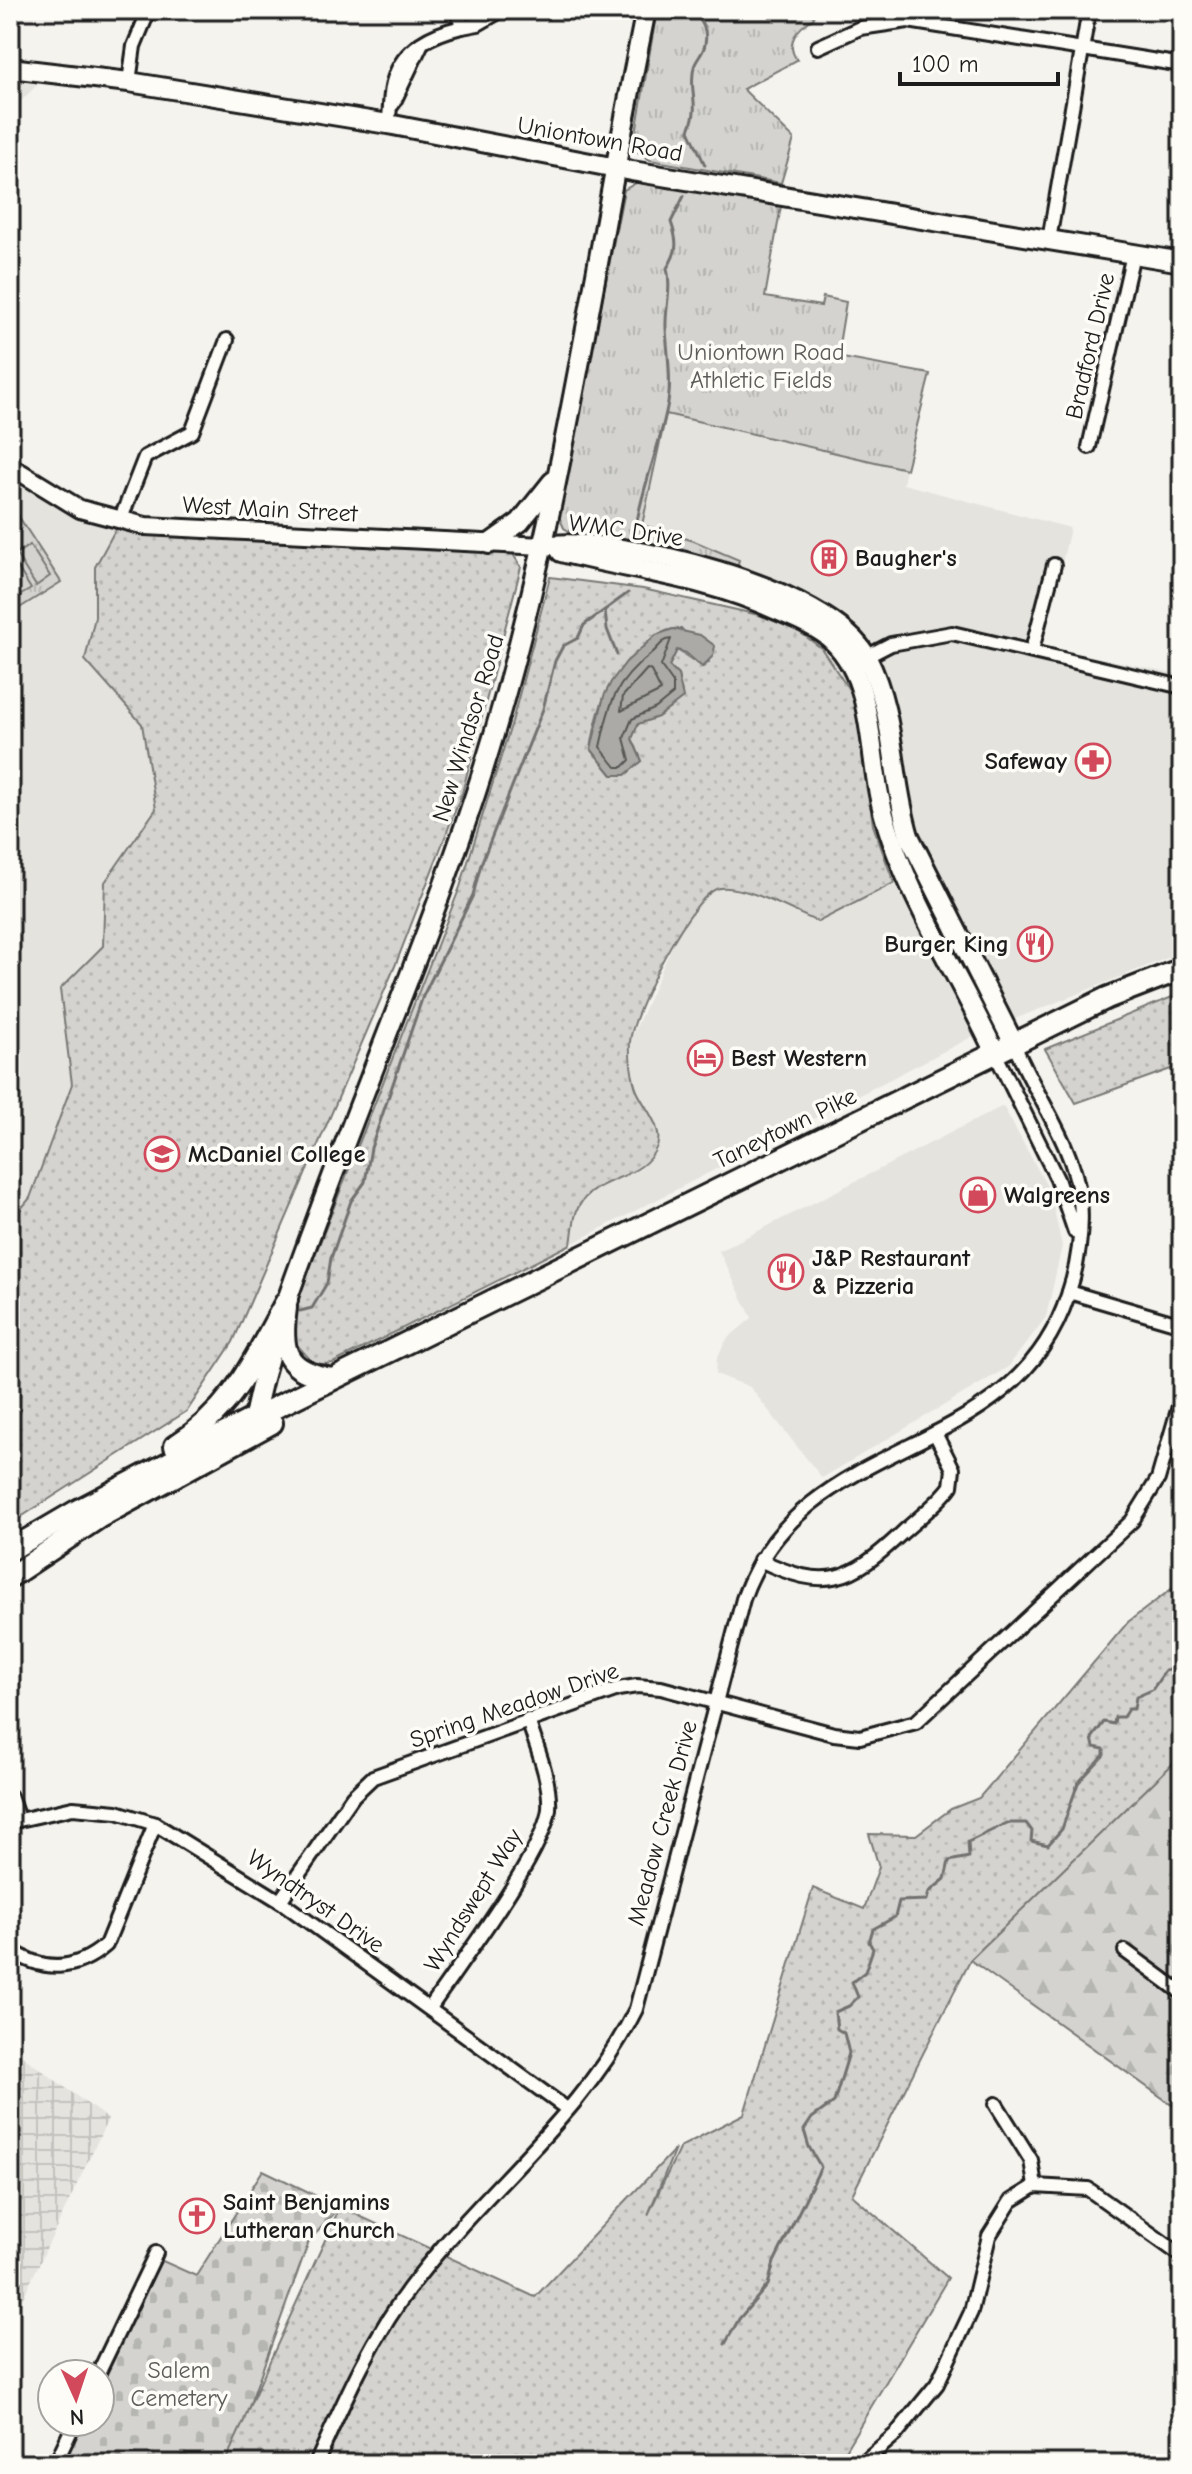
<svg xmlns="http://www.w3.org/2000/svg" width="1192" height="2474" font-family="'Comic Neue',sans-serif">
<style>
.built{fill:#e4e3de}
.industrial{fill:url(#industrial-grid)}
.grass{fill:url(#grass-dots);stroke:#787876;stroke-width:2;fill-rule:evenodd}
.forest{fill:url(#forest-firs);stroke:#787876;stroke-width:2}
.cemetery{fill:url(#cemetery-stones);stroke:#787876;stroke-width:2}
.park{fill:url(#park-tufts);stroke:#787876;stroke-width:2}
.pitch{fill:#d4d3cf;stroke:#787876;stroke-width:2}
.water{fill:#abaaa6;stroke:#72716f;stroke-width:2}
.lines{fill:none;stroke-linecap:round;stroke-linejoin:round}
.shore{stroke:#555553;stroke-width:2}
.stream{stroke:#72716f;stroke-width:3}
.minor-casing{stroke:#1c1c1c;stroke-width:18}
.tertiary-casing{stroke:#1c1c1c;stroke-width:22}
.secondary-casing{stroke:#1c1c1c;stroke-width:24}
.trunk-casing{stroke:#1c1c1c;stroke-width:26}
.minor{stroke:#fdfcf7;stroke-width:12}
.tertiary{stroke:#fdfcf7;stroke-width:16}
.secondary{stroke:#fdfcf7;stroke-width:18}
.trunk{stroke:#fdfcf7;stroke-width:20}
.labels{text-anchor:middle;stroke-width:7;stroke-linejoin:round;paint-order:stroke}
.street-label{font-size:24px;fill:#1c1c1c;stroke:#fdfcf7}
.park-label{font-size:24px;fill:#5c5c5b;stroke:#fdfcf7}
.poi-label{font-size:24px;font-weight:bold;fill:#1c1c1c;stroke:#fdfcf7;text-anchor:start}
</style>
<defs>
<pattern id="industrial-grid" width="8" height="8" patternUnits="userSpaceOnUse" patternTransform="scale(2)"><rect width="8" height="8" fill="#e4e3de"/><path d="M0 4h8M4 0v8" fill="none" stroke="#c3c2be"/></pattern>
<pattern id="grass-dots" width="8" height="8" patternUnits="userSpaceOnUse" patternTransform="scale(2)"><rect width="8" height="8" fill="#d4d3cf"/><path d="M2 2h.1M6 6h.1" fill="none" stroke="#b5b5b1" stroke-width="1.8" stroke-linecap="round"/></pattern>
<pattern id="forest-firs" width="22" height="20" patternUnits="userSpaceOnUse" patternTransform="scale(2)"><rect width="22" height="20" fill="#d4d3cf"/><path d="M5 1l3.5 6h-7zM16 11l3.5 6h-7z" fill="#b5b5b1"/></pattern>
<pattern id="cemetery-stones" width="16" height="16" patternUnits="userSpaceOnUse" patternTransform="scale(2)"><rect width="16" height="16" fill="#d4d3cf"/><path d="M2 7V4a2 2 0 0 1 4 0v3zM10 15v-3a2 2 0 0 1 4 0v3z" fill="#b5b5b1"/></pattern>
<pattern id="park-tufts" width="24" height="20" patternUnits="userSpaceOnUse" patternTransform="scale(2)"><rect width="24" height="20" fill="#d4d3cf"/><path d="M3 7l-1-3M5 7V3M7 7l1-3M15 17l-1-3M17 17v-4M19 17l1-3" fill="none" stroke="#b5b5b1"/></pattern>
</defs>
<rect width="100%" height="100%" fill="#f4f3ee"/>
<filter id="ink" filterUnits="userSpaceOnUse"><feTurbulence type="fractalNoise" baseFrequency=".0125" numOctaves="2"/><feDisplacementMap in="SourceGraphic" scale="16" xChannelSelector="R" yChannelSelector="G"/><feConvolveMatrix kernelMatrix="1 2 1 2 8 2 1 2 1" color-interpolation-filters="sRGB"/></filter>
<g filter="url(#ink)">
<!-- built -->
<g class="built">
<path d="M 10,80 L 37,85 L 10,112 Z"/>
<path d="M 666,414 L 906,469 L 903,484 L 1070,528 L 1043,646 L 1182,675 L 1182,952 L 1012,1020 L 1010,1017 L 571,1244 L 577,1209 L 598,1186 L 641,1169 L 658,1131 L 635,1088 L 630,1041 L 681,926 L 703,897 L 718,887 L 738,889 L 818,922 L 893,883 L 873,825 L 856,700 L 821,648 L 797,630 L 759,615 L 736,570 L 739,560 L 694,541 L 642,525 Z"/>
<path d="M 10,464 L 120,521 L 513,554 L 521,567 L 462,793 L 395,966 L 233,1342 L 187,1411 L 10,1524 Z"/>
<path d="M 1003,1106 L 1050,1192 L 1062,1246 L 1046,1317 L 1008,1367 L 822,1478 L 750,1387 L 716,1374 L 717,1358 L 727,1339 L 752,1318 L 719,1251 Z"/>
</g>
<!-- industrial -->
<path class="industrial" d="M 10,2047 L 108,2119 L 10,2325 Z"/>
<!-- grass -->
<g class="grass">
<path d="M 120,521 L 502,548 L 513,554 L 521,567 L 462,793 L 395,966 L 233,1342 L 187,1411 L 10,1524 L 10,1222 L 30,1198 L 72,1084 L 60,989 L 103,946 L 105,882 L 156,809 L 142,724 L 85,660 L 95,617 L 95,567 Z"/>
<path d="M 550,577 L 643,589 L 759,615 L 797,630 L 821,648 L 856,700 L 873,825 L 894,883 L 818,922 C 794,912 746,885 720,888 C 692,891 632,1014 630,1042 C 629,1055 632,1079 637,1091 C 644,1107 664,1128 657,1146 C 642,1183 595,1174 578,1208 C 573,1218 573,1234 571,1244 L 333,1363 L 315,1365 L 290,1337 L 291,1316 L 460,887 L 512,722 ZM 673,629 L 682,629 L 709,662 L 703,667 L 677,650 L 669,666 L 678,675 L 682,693 L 669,709 L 638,724 L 632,738 L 642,761 L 625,775 L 612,775 L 591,749 C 599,698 608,679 647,646 C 657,638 659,632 673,629 Z"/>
<path d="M 1182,993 L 1182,1065 L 1076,1103 L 1045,1049 Z"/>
<path d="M 1182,1581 L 1182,1755 L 970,1960 L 852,2195 L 948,2278 L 837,2464 L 223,2464 L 340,2207 L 535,2297 L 675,2149 L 648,2215 L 680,2147 L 744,2114 L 813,1888 L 864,1909 L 879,1867 L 869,1834 L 916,1835 L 951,1809 L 979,1798 L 1128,1622 Z"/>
</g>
<!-- forest -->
<path class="forest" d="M 1182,1755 L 1182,2112 L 970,1960 Z"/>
<!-- cemetery -->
<path class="cemetery" d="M 263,2170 L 340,2207 L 309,2241 L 243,2423 L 224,2464 L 59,2464 L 79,2422 L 100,2422 L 100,2377 L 156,2258 L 196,2276 Z"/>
<!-- park -->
<g class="park">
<path d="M 657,10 L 811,10 L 814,18 C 798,28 784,42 797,60 L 743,89 L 794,139 L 781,183 L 650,160 L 638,152 L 636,133 Z"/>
<path d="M 636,183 L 660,183 L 781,206 L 765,297 L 821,306 L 823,297 L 846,302 L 837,357 L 930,374 L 906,469 L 666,414 L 642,525 L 694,541 L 739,560 L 736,570 L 577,536 L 564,528 L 559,517 L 624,190 Z"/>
<path d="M 10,503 L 61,582 L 10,614 Z"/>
</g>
<!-- pitch -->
<g class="pitch">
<path d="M 30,545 L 50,576 L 36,586 L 16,554 Z"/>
<path d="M 11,557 L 31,589 L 16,598 L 10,588 Z"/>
</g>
<!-- water -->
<path class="water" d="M 673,629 L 700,635 L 715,646 L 713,656 L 702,667 L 686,653 L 677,650 L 669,666 L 678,675 L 683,698 L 658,717 L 638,724 L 632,739 L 642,761 L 625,775 L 612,775 L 591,749 L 604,696 L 611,682 L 626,662 L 656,635 Z"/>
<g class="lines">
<!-- shore -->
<g class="shore">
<path d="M 671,639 L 661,666 L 673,683 L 673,694 L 656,708 L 632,719 L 624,738 L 630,760 L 623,767 L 616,767 L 600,747 C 610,702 614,683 651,654 C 659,648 661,640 671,639 Z"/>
<path d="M 647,669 L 651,671 L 661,691 L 621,711 L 623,696 Z"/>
</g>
<!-- stream -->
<g class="stream">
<path d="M 702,10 L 700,20 C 705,27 707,35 705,44 C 704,53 696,59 694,67 C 688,94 701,103 689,130 L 705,165"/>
<path d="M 636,527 C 643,483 661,444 668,402 C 672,380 667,351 666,328 C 665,308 672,289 667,268 C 678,251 678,242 671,222 L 684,196"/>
<path d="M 605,611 L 607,629 L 617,655"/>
<path d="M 300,1311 L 312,1308 L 327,1283 L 331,1258 L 351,1201 L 365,1182 L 371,1148 L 423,996 L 473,895 L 481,864 L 543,709 L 555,661 L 563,646 L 578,638 L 584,625 L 628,593"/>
<path d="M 725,2344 L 739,2319 L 768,2285 L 774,2262 L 821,2167 L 809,2147 L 804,2130 L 812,2118 L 834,2102 L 849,2053 L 844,2033 L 837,2029 L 835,2012 L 849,2006 L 858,1997 L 852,1982 L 865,1972 L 873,1949 L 869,1942 L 873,1929 L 895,1917 L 899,1901 L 927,1900 L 929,1892 L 945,1879 L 949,1861 L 969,1857 L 968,1842 L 1007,1823 L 1026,1823 L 1032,1831 L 1031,1841 L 1048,1845 L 1062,1829 L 1078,1783 L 1104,1755 L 1104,1749 L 1094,1747 L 1092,1738 L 1104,1722 L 1114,1724 L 1115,1717 L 1123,1717 L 1128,1709 L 1134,1709 L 1136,1697 L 1152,1690 L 1165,1671 L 1182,1667"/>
</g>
<!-- minor casing -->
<g class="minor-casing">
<g id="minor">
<path d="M 457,10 L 462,27 L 478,24 L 502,10"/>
<path d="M 818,47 L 860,28 L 908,21 L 1182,65"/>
<path d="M 129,82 L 134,46 L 149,10"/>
<path d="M 393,104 L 421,45"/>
<path d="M 388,124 C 391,109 389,93 394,79 C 404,47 432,34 462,27"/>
<path d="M 1049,240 L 1089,10"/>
<path d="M 1089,447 L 1133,254"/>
<path d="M 120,521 L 145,457 L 192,432 L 227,340"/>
<path d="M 1032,650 L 1054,565"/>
<path d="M 860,660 L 891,644 L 952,633 L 1182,687"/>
<path d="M 995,1053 L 1057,1179 L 1075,1232"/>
<path d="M 1069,1292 L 1182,1325"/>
<path d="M 760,1560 C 826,1592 851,1581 902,1533 C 918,1518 938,1504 951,1486 L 953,1469 L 935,1433"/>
<path d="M 10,1796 L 18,1819"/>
<path d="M 10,1822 L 73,1808 L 117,1812 L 155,1824 L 280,1901 L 567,2109"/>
<path d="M 280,1901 L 353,1796 L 373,1777 L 618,1689 L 637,1686 L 661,1688 L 834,1734 L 860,1737 L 916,1722 L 1132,1521 L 1158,1479 L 1182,1396"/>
<path d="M 10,1949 C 43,1973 76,1971 106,1945 L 155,1824"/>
<path d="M 1125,1951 L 1182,1993"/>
<path d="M 430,2008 C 458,1966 544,1854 549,1809 C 551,1780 536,1746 528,1720"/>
<path d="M 996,2104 L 1031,2160 L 1035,2186"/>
<path d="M 98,2374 L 156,2253"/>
<path d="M 55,2464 L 75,2422"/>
<path d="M 316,2464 C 345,2398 373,2334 418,2277 C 488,2186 585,2113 636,2009 L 743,1599 C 803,1428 1013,1466 1068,1295 C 1078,1266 1083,1230 1080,1199 C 1074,1144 1034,1094 1014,1044"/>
<path d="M 861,2464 L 896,2434 L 937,2384 L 971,2312 L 989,2236 L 1011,2201 L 1035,2186 L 1088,2189 L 1182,2256"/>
</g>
</g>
<!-- tertiary casing -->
<g class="tertiary-casing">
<path id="tertiary" d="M 10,466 L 80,509 L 145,526 L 543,546"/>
</g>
<!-- secondary casing -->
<g class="secondary-casing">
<g id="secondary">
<path d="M 10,68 L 129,82 L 388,124 L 632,171 L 1182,262"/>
<path d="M 489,544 L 520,522 L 552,482"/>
<path d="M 543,546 C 616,534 832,588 867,658 C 896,714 891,777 909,836 L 1014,1044"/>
<path d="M 561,552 C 638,572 702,576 777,610 C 793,617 812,624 826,635 C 874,673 868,745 880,799 C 898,882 959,975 995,1053"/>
<path d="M 252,1428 C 267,1345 299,1267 328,1188 C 377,1056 432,926 476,792 C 559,538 592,271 646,10"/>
</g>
</g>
<!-- trunk casing -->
<g class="trunk-casing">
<g id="trunk">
<path d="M 286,1308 C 280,1352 285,1371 332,1379"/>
<path d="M 175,1446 C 236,1407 253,1360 287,1300"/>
<path d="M 10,1550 L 80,1509 L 254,1418 L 1107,998 L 1182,969"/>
<path d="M 10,1577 L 100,1517 L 272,1423"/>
</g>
</g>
<!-- minor -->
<use href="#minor" class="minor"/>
<!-- tertiary -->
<use href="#tertiary" class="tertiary"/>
<!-- secondary -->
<use href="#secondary" class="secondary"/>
<!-- trunk -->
<use href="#trunk" class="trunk"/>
</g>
</g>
<!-- icons -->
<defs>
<g id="building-ring" transform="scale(1.8)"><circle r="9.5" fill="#fdfcf7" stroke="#d1495b" stroke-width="1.5"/><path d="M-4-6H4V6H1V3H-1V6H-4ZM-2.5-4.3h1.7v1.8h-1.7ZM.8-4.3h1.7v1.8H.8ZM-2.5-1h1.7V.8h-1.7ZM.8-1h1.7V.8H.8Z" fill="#d1495b"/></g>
<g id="pharmacy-ring" transform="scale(1.8)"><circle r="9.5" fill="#fdfcf7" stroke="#d1495b" stroke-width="1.5"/><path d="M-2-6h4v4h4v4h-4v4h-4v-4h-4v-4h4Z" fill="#d1495b"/></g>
<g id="restaurant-ring" transform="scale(1.8)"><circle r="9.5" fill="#fdfcf7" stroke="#d1495b" stroke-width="1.5"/><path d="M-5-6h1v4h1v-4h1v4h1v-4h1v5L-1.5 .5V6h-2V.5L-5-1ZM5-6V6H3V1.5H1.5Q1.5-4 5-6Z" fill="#d1495b"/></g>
<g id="hotel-ring" transform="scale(1.8)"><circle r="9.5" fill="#fdfcf7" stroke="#d1495b" stroke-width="1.5"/><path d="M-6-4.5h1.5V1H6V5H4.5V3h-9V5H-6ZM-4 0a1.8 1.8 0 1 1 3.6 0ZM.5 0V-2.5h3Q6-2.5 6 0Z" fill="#d1495b"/></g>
<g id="university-ring" transform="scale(1.8)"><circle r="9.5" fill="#fdfcf7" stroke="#d1495b" stroke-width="1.5"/><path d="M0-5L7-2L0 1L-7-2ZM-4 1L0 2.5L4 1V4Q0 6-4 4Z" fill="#d1495b"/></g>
<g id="shop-ring" transform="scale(1.8)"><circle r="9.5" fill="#fdfcf7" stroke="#d1495b" stroke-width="1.5"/><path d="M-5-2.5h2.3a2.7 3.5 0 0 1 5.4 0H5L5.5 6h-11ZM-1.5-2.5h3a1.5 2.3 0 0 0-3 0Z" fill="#d1495b"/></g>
<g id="church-ring" transform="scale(1.8)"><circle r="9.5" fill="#fdfcf7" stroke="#d1495b" stroke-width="1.5"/><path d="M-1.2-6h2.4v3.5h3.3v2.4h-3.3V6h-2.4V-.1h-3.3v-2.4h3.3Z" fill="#d1495b"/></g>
</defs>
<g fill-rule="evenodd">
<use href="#building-ring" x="829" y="558"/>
<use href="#pharmacy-ring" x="1093" y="761"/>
<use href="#restaurant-ring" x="1035" y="944"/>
<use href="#hotel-ring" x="705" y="1058"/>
<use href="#university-ring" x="162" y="1154"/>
<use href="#shop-ring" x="978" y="1195"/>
<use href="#restaurant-ring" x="786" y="1272"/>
<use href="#church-ring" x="197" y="2216"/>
</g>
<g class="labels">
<!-- street labels -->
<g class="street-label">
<text transform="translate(600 139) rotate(10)" y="8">Uniontown Road</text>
<text transform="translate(1090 346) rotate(-77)" y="8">Bradford Drive</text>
<text transform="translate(270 509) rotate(3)" y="8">West Main Street</text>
<text transform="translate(626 530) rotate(8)" y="8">WMC Drive</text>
<text transform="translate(468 728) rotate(-73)" y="8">New Windsor Road</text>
<text transform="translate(785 1128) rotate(-26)" y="8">Taneytown Pike</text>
<text transform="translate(514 1705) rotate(-19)" y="8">Spring Meadow Drive</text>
<text transform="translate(662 1823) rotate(-75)" y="8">Meadow Creek Drive</text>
<text transform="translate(473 1900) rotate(-58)" y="8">Wyndswept Way</text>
<text transform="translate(316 1901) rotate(35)" y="8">Wyndtryst Drive</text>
</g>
<!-- park labels -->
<g class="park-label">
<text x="761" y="360">Uniontown Road<tspan x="761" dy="28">Athletic Fields</tspan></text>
<text x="179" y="2378">Salem<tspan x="179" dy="28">Cemetery</tspan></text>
</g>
<!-- poi labels -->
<g class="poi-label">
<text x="855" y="566">Baugher's</text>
<text x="1067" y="769" text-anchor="end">Safeway</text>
<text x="1009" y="952" text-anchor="end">Burger King</text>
<text x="731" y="1066">Best Western</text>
<text x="188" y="1162">McDaniel College</text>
<text x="1004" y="1203">Walgreens</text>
<text x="812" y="1266">J&amp;P Restaurant<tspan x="812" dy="28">&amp; Pizzeria</tspan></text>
<text x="223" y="2210">Saint Benjamins<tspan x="223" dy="28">Lutheran Church</tspan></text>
</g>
</g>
<!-- margin -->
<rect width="1192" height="2474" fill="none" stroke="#fdfcf7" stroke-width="40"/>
<rect x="20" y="20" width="1152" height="2434" fill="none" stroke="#1c1c1c" stroke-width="3" filter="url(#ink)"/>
<!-- north arrow -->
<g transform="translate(76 2398) rotate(177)"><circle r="38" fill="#fdfcf7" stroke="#a3a29f" stroke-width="2"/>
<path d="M0-6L14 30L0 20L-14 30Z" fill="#d1495b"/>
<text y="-12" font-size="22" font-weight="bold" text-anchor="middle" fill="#1c1c1c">N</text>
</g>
<!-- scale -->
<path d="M900 72v12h158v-12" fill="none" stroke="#1c1c1c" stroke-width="4"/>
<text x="912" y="72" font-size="24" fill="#1c1c1c" stroke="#fdfcf7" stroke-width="6" paint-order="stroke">100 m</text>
</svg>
